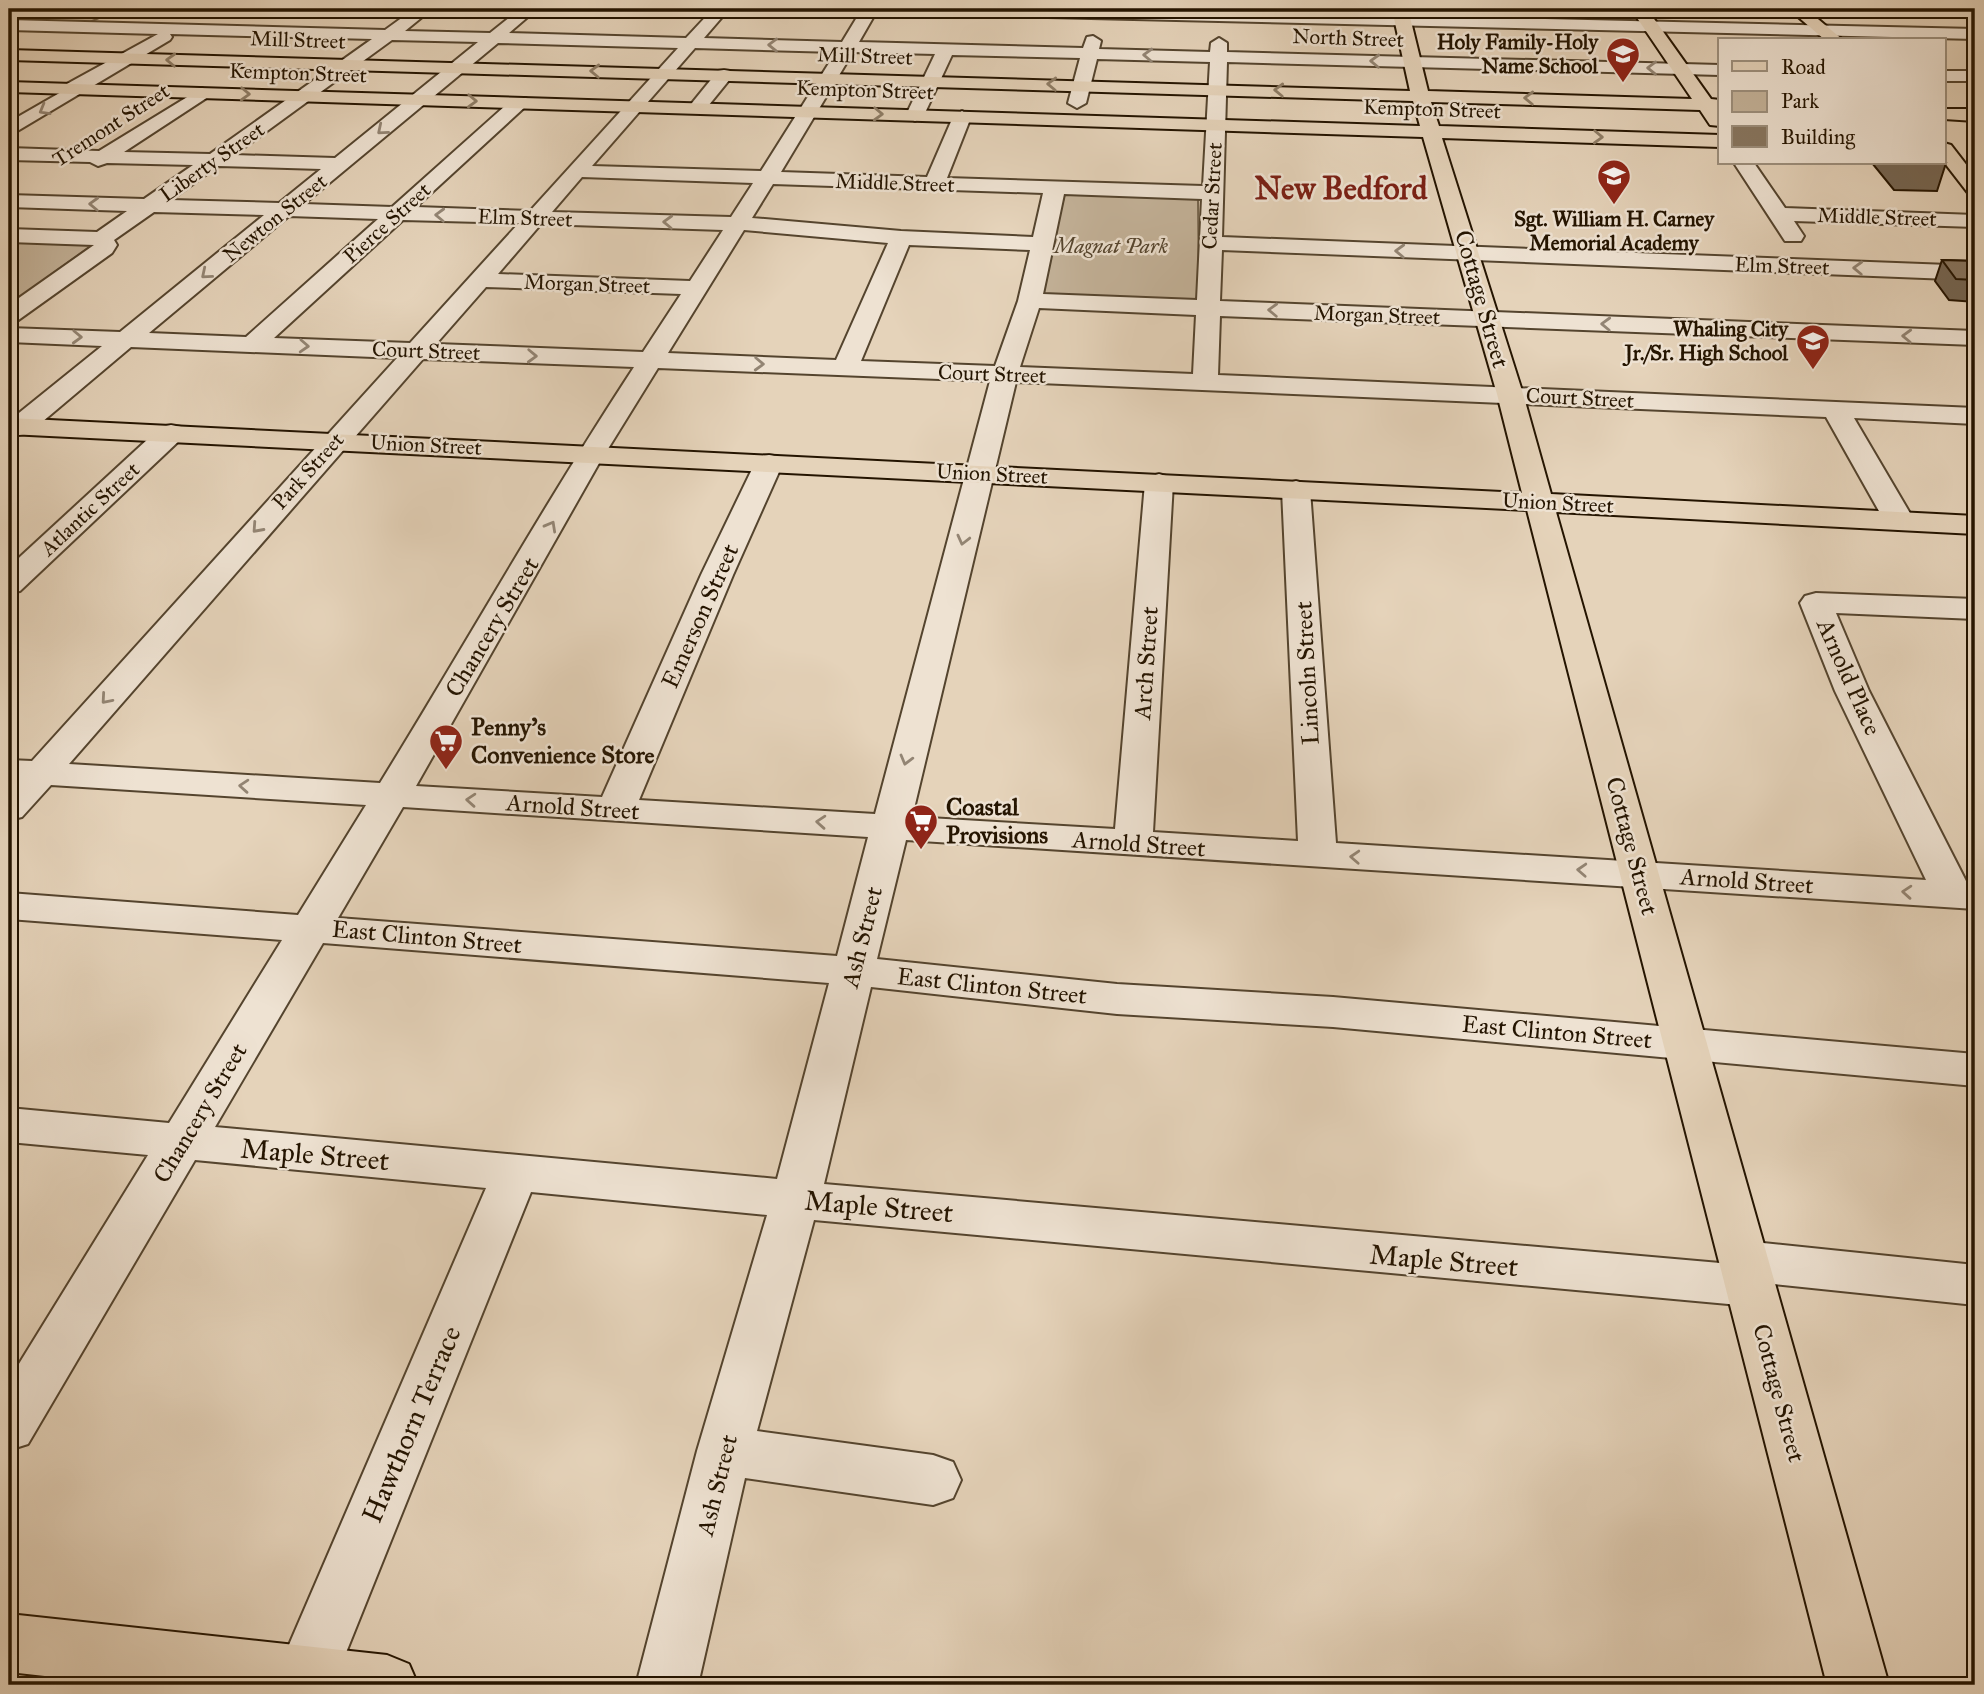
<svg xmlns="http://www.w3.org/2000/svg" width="1984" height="1694" font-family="'IM FELL Great Primer',serif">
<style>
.green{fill:#c4b39a;stroke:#74644d;stroke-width:2}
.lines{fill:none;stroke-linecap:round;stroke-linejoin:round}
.minor-casing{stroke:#54442e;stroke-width:4}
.major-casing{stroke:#241400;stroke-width:4}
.minor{fill:#eee2d2;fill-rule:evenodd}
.major{fill:#e5d3ba;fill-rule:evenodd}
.wall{fill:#756653;stroke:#241400;stroke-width:2}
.building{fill:#887761;stroke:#241400;stroke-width:2}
.oneway{stroke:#938574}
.oneway2{stroke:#8e7d66}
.labels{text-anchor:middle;stroke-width:5;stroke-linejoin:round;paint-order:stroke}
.far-street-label{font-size:21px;fill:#241400;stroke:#eee2d2}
.far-poi-label{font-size:21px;font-weight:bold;fill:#241400;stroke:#eee2d2;text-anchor:end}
.far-park-label{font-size:21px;font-style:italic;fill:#54442e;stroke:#eee2d2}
.street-label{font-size:24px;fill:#241400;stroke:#eee2d2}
.poi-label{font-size:24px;font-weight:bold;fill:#241400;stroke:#eee2d2;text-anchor:start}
.near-street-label{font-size:28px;fill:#241400;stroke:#eee2d2}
.far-town-label{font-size:32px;font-weight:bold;fill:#7a1f14;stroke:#eee2d2}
</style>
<rect width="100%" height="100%" fill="#e5d3ba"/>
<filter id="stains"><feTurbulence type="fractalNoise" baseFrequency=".00286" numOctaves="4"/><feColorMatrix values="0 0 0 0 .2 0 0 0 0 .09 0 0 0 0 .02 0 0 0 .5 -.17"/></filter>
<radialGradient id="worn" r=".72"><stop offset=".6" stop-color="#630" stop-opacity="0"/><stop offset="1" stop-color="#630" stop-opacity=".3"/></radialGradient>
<!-- green -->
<g class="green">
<path d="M 15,9 L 119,9 L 70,31 L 9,30 L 9,12 Z"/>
<path d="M 1065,193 L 1198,198 L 1199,302 L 1040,295 Z"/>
<path d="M 9,240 L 95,243 L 9,305 Z"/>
</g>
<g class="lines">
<!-- minor casing -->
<g class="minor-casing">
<g id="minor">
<path d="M 414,9 L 432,9 L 405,31 L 490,33 L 520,9 L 537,9 L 509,33 L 686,38 L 713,9 L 729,9 L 704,38 L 842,42 L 862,9 L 878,9 L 859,42 L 1083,48 L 1087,37 L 1093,36 L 1101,41 L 1099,49 L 1210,52 L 1211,43 L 1219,38 L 1227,43 L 1227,52 L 1720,65 L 1720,75 L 1227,62 L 1222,237 L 1975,266 L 1975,280 L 1222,250 L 1220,301 L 1975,331 L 1975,345 L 1220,316 L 1218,375 L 1975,408 L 1975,424 L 1854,418 L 1914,520 L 1909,526 L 1899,529 L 1889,526 L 1884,520 L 1826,417 L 1016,382 L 912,817 L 1115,829 L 1145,483 L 1149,477 L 1159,474 L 1169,477 L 1173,483 L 1153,832 L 1298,841 L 1282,490 L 1286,484 L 1296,481 L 1306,484 L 1310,490 L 1336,843 L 1926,880 L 1835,691 L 1800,603 L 1805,596 L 1816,593 L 1975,599 L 1975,619 L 1836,613 L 1869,691 L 1967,883 L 1975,883 L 1975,909 L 906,840 L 877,959 L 1117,984 L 1333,997 L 1975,1054 L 1975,1086 L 1333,1027 L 1117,1014 L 871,987 L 824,1184 L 1720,1263 L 1726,1247 L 1744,1241 L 1975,1265 L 1975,1305 L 1774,1284 L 1768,1300 L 1750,1306 L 814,1220 L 757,1431 L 933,1455 L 953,1462 L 961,1480 L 953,1498 L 933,1505 L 745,1478 L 698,1685 L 636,1685 L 697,1451 L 767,1215 L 531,1192 L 333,1685 L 281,1685 L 276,1675 L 486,1188 L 195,1160 L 28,1444 L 9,1450 L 9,1380 L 148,1155 L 9,1142 L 9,1108 L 169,1123 L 282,940 L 9,919 L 9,893 L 298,915 L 366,805 L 51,785 L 22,817 L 9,820 L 9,787 L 13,782 L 9,782 L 9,760 L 32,761 L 397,358 L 131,347 L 29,433 L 19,435 L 9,433 L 9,421 L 102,346 L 9,342 L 9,328 L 120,332 L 264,215 L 154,212 L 114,240 L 117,245 L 112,253 L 17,321 L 9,323 L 9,305 L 94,245 L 9,242 L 9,229 L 97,232 L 127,211 L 9,207 L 9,195 L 144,199 L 193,165 L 107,163 L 98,166 L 90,162 L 9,160 L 9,148 L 99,151 L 202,88 L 211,93 L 208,97 L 124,152 L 210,154 L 372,39 L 170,34 L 172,37 L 170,40 L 9,136 L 9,122 L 63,91 L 65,85 L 158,34 L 9,30 L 9,20 L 385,30 ZM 392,40 L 478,42 L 335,158 L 234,155 ZM 498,43 L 678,48 L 530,211 L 416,207 L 526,106 L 529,102 L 526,98 L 514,98 L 392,207 L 304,204 ZM 695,48 L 836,52 L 761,171 L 592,166 ZM 853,52 L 935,54 L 906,115 L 915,121 L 924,115 L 952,55 L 1080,58 L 1068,103 L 1077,108 L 1086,103 L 1097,59 L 1210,62 L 1203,186 L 947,178 L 971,117 L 962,111 L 953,117 L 927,177 L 781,172 ZM 218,166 L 321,169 L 279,203 L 171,200 ZM 582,177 L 753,183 L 731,217 L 552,212 ZM 773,184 L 1043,193 L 1033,237 L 901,231 L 752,218 ZM 1064,194 L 1202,199 L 1197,300 L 1043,294 ZM 289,216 L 378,219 L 246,337 L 149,333 ZM 403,220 L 519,223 L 410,343 L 274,338 ZM 541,224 L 723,230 L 690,281 L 498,274 ZM 744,230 L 888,243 L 836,360 L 668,353 ZM 909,245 L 1030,250 L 1018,301 L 995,366 L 861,361 ZM 486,287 L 681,294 L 643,352 L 436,344 ZM 1039,308 L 1196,315 L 1193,374 L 1020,367 ZM 423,359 L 634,367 C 545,503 465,645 380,783 L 69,764 ZM 658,368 L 990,381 L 875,814 L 639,800 L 733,575 L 783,463 L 779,457 L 769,455 L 759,457 L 755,463 L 701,575 L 602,797 L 416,786 L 598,465 ZM 403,807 L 868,837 L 837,956 L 338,918 ZM 323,943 L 829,983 L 777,1179 L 215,1127 Z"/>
<path d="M 917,9 L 1113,9 L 1975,29 L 1975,39 L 925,14 Z"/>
<path d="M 724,70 L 730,71 L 733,75 L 730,79 L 704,111 L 692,111 L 689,107 L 692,103 L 718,71 Z"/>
<rect x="1944" y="71" width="31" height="10"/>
<path d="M 1734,163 L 1754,163 L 1785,208 L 1975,215 L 1975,227 L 1794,221 L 1804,236 L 1801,241 L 1785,241 Z"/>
<path d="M 171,425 L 181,427 L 185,433 L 181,439 L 20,591 L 9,593 L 9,567 L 161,427 Z"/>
</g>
</g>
<!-- major casing -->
<g class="major-casing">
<g id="major">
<path d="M 1392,9 L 1408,9 L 1428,91 L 1692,99 L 1631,9 L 1647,9 L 1711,99 L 1720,100 L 1720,126 L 1710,125 L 1700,110 L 1431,102 L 1439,126 L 1720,135 L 1720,147 L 1442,138 L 1523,394 L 1551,494 L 1975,516 L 1975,534 L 1556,512 L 1889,1685 L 1827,1685 L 1527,510 L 9,434 L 9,418 L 1522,493 L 1497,394 L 1423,137 L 9,92 L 9,82 L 1420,126 L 1413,101 L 9,60 L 9,50 L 1410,91 Z"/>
<path d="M 1789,9 L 1806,9 L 1843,40 L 1825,40 Z"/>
<path d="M 1944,109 L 1975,109 L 1975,121 L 1944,119 Z"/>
<path d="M 1944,143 L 1951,145 L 1975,176 L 1975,195 L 1968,193 L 1944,162 Z"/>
<path d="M 9,1614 L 387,1655 L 409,1664 L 418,1685 L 125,1685 L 9,1672 Z"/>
</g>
</g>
<!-- minor -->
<use href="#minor" class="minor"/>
<!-- major -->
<use href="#major" class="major"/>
</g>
<!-- wall -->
<g class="wall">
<path d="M 1872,163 L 1946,163 L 1937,191 L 1894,190 Z"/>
<path d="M 1942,260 L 1975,261 L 1975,302 L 1949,300 L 1935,281 Z"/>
</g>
<!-- building -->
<path class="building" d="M 1942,260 L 1975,261 L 1975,280 L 1956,279 Z"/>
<!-- one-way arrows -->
<defs><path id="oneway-chevron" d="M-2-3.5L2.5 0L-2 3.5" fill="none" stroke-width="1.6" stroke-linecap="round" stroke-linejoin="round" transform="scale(1.75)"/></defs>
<g class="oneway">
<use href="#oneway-chevron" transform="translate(773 45) rotate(-179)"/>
<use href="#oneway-chevron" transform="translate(1148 55) rotate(-178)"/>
<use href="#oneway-chevron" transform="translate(1375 61) rotate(-178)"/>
<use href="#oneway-chevron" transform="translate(1652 68) rotate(-179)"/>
<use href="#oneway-chevron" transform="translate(44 110) rotate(150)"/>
<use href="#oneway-chevron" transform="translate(382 130) rotate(140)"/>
<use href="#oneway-chevron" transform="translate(94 204) rotate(-178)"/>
<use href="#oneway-chevron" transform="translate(440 215) rotate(-178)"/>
<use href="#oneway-chevron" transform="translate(668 222) rotate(-178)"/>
<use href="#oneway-chevron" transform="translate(1400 251) rotate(-178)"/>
<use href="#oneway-chevron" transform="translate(1858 268) rotate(-178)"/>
<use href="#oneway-chevron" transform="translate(206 274) rotate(140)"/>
<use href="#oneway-chevron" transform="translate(1273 310) rotate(-178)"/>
<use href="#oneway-chevron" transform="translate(1606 324) rotate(-178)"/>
<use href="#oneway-chevron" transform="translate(1907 336) rotate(-178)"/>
<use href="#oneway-chevron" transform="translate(77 337) rotate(2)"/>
<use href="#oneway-chevron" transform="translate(304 346) rotate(3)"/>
<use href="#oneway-chevron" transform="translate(532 356) rotate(2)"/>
<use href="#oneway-chevron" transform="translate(759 364) rotate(2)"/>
<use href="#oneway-chevron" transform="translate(551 526) rotate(-61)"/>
<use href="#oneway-chevron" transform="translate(257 528) rotate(132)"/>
<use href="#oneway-chevron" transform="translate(963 540) rotate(104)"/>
<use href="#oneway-chevron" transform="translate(106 699) rotate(131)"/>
<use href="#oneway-chevron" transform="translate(906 760) rotate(105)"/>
<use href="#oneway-chevron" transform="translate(244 786) rotate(-176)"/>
<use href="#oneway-chevron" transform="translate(471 800) rotate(-176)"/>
<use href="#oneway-chevron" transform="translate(821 822) rotate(-176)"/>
<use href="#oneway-chevron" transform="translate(1355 857) rotate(-177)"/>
<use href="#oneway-chevron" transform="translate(1582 870) rotate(-177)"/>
<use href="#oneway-chevron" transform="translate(1907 892) rotate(-176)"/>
</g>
<g class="oneway2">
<use href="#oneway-chevron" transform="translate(171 60) rotate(-178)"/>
<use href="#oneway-chevron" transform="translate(595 71) rotate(-178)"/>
<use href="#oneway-chevron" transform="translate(1052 84) rotate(-178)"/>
<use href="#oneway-chevron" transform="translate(1279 90) rotate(-178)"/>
<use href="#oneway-chevron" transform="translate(245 94) rotate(2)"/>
<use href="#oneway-chevron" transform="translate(1529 98) rotate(-178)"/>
<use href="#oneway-chevron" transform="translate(472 101) rotate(2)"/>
<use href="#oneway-chevron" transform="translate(878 114) rotate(2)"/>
<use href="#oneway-chevron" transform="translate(1598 137) rotate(2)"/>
</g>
<!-- icons -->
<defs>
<g id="school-pin" transform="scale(1.75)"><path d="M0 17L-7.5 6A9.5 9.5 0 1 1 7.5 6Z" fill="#8f2418" stroke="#eee2d2"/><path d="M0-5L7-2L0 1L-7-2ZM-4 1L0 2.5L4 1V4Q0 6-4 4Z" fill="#fff"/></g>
<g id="supermarket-pin" transform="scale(1.75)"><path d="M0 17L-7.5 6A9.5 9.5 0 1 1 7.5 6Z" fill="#8f2418" stroke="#eee2d2"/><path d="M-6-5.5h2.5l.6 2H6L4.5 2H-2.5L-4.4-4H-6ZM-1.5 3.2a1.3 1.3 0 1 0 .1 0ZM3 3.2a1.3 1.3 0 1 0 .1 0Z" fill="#fff"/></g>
</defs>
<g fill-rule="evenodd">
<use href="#school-pin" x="1623" y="54"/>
<use href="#school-pin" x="1614" y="176"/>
<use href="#school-pin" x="1813" y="341"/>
<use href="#supermarket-pin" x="446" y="741"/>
<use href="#supermarket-pin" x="921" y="821"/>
</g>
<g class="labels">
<!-- far-street labels -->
<g class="far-street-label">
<text transform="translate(1348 38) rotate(2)" y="7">North Street</text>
<text transform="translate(298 40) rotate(2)" y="7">Mill Street</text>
<text transform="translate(865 56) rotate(2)" y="7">Mill Street</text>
<text transform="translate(298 73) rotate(2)" y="7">Kempton Street</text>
<text transform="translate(865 90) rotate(2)" y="7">Kempton Street</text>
<text transform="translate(1432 109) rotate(2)" y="7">Kempton Street</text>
<text transform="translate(111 125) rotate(-33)" y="7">Tremont Street</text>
<text transform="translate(212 162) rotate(-35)" y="7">Liberty Street</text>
<text transform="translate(895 183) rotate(2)" y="7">Middle Street</text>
<text transform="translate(1212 196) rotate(-87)" y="7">Cedar Street</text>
<text transform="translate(1877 217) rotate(2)" y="7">Middle Street</text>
<text transform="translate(275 218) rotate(-39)" y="7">Newton Street</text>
<text transform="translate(525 218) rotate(2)" y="7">Elm Street</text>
<text transform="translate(387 223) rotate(-42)" y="7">Pierce Street</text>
<text transform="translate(1782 266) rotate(2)" y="7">Elm Street</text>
<text transform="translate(587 284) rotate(2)" y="7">Morgan Street</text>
<text transform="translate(1377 315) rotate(2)" y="7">Morgan Street</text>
<text transform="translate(426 351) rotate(2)" y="7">Court Street</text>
<text transform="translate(992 374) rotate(2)" y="7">Court Street</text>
<text transform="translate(1580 398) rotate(3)" y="7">Court Street</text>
<text transform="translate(426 445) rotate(3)" y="7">Union Street</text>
<text transform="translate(308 471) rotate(-48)" y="7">Park Street</text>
<text transform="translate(992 474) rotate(3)" y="7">Union Street</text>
<text transform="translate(1558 503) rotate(3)" y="7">Union Street</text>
<text transform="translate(90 509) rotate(-43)" y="7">Atlantic Street</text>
</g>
<!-- far-poi labels -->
<g class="far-poi-label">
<text x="1598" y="49">Holy Family-Holy<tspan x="1598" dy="24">Name School</tspan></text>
<text x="1614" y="226" text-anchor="middle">Sgt. William H. Carney<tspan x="1614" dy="24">Memorial Academy</tspan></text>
<text x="1788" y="336">Whaling City<tspan x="1788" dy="24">Jr./Sr. High School</tspan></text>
</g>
<!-- far-park labels -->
<g class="far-park-label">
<text x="1111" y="253">Magnat Park</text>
</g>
<!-- street labels -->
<g class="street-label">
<text transform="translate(1482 299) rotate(74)" y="8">Cottage Street</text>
<text transform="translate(700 616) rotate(-66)" y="8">Emerson Street</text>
<text transform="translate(492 627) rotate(-59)" y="8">Chancery Street</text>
<text transform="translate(1146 663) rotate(-86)" y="8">Arch Street</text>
<text transform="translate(1307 673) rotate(-93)" y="8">Lincoln Street</text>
<text transform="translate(1849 677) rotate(66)" y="8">Arnold Place</text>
<text transform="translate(573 807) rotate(4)" y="8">Arnold Street</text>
<text transform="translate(1139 844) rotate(4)" y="8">Arnold Street</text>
<text transform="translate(1632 846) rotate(75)" y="8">Cottage Street</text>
<text transform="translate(1747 881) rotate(4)" y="8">Arnold Street</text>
<text transform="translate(427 937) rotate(5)" y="8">East Clinton Street</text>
<text transform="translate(862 937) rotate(-76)" y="8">Ash Street</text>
<text transform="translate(992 986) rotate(6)" y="8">East Clinton Street</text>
<text transform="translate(1557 1032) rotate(5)" y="8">East Clinton Street</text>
<text transform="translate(200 1113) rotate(-59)" y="8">Chancery Street</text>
<text transform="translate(1779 1393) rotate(75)" y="8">Cottage Street</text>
<text transform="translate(717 1485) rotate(-76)" y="8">Ash Street</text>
</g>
<!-- poi labels -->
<g class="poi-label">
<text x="471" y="735">Penny's<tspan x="471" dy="28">Convenience Store</tspan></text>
<text x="946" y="815">Coastal<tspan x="946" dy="28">Provisions</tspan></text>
</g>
<!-- near-street labels -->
<g class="near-street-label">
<text transform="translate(315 1154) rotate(5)" y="10">Maple Street</text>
<text transform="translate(879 1206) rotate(5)" y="10">Maple Street</text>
<text transform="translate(1444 1260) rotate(5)" y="10">Maple Street</text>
<text transform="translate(411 1424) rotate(-67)" y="10">Hawthorn Terrace</text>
</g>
<!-- far-town labels -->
<g class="far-town-label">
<text x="1341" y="199">New Bedford</text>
</g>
</g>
<!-- margin -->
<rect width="1984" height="1694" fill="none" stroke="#e5d3ba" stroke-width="35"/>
<rect x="10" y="10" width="1963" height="1673" fill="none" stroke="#241400" stroke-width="3.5"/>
<rect x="18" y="18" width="1949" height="1659" fill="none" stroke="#241400" stroke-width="2"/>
<!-- legend -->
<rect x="1718" y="38" width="228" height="126" fill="#eee2d2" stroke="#9d907e" stroke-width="2"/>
<rect x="1732" y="61" width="35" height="10" fill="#e5d3ba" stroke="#9d907e" stroke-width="2"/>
<text x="1781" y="74" font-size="21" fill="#241400">Road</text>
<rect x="1732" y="91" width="35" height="21" fill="#c4b39a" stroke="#9d907e" stroke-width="2"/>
<text x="1781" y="108" font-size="21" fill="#241400">Park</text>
<rect x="1732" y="126" width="35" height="21" fill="#887761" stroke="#9d907e" stroke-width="2"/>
<text x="1781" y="144" font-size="21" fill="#241400">Building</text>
<rect width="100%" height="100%" filter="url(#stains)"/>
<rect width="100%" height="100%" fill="url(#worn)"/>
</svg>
